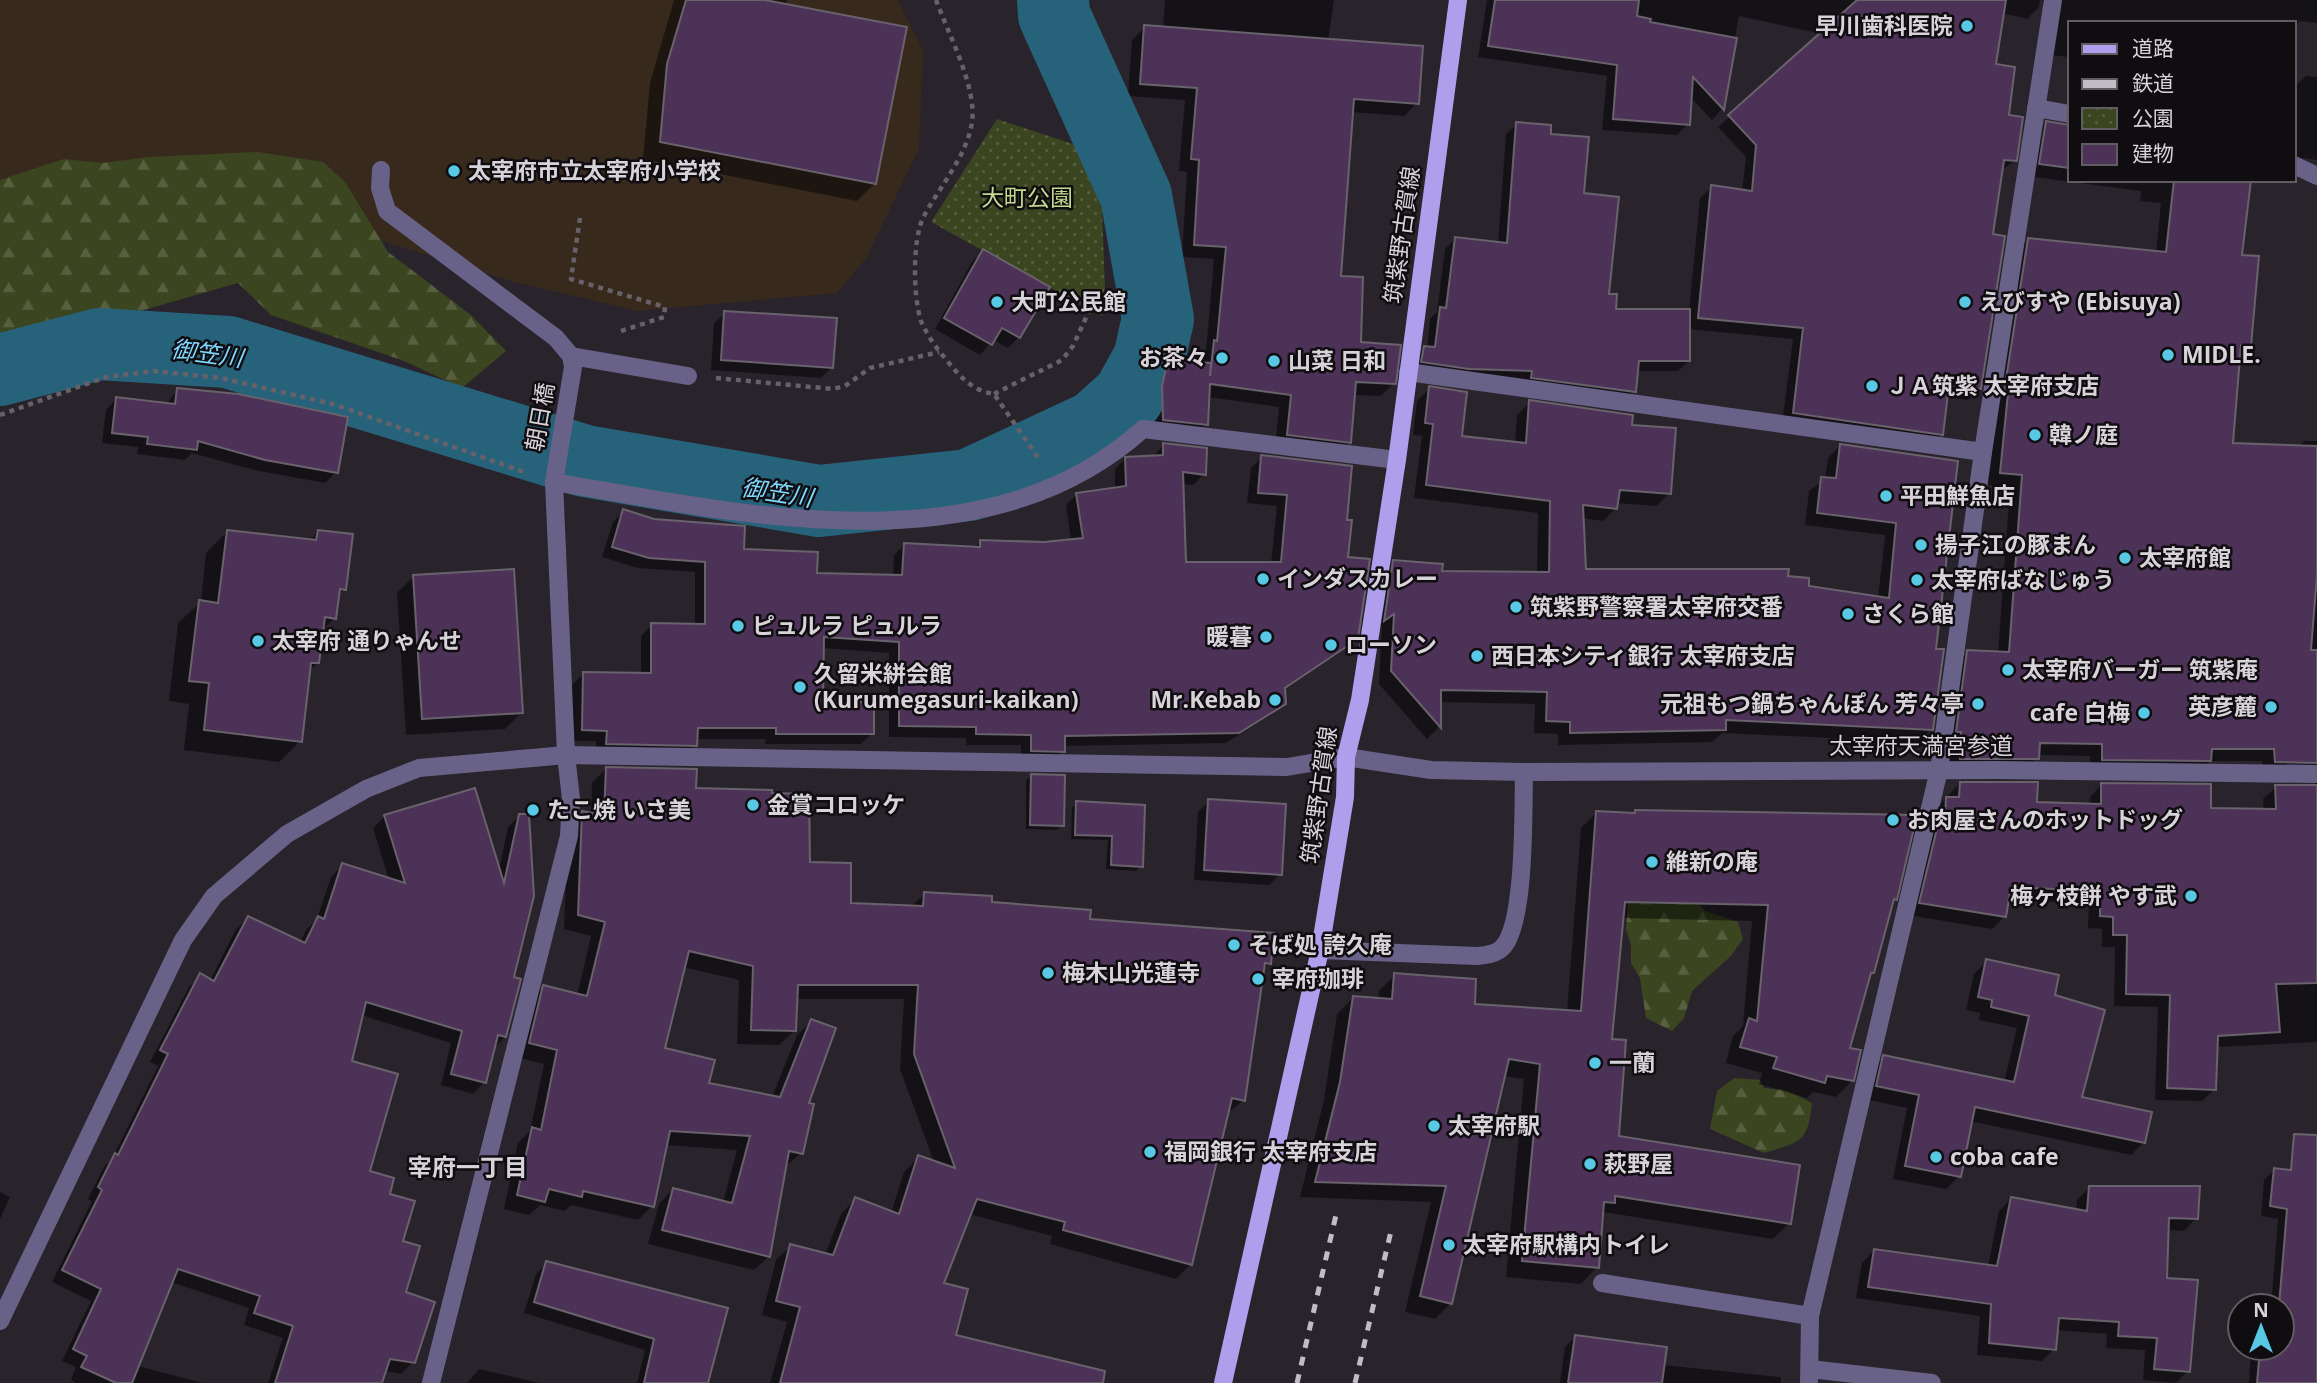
<svg xmlns="http://www.w3.org/2000/svg" width="2317" height="1383" font-family="'Open Sans','Noto Sans JP',sans-serif">
<style>
.education{fill:#38291d}
.forest{fill:url(#forest-firs)}
.park{fill:url(#park-dots)}
.shadow{fill:#0007}
.lines{fill:none;stroke-linecap:round;stroke-linejoin:round}
.stream{stroke:#27627b;stroke-width:12}
.river{stroke:#27627b;stroke-width:72}
.building{fill:#4d3258;stroke:#69626c;stroke-width:2}
.path{stroke:#676269;stroke-width:4.5;stroke-dasharray:5 5;stroke-linecap:butt}
.minor{stroke:#696288;stroke-width:18}
.major{stroke:#ae9eec;stroke-width:18}
.rail{stroke:#c2bdc4;stroke-width:5;stroke-dasharray:9 9;stroke-linecap:butt}
.poi-dot{fill:#59c8e4;stroke:#100d11;stroke-width:2.5}
.labels{text-anchor:middle;stroke-width:5;stroke-linejoin:round;paint-order:stroke}
.poi-label{font-size:23px;font-weight:bold;fill:#d7d3d9;stroke:#100d11;text-anchor:start}
.park-label{font-size:23px;fill:#c3d88c;stroke:#100d11}
.street-label{font-size:23px;fill:#d7d3d9;stroke:#100d11}
.water-label{font-size:24px;font-style:italic;fill:#7dd7ff;stroke:#100d11}
.neighbourhood-label{font-size:24px;font-weight:bold;fill:#d7d3d9;stroke:#100d11}
</style>
<defs>
<pattern id="forest-firs" width="22" height="20" patternUnits="userSpaceOnUse" patternTransform="scale(1.75)"><rect width="22" height="20" fill="#3b451f"/><path d="M5 1l3.5 6h-7zM16 11l3.5 6h-7z" fill="#575f3f"/></pattern>
<pattern id="park-dots" width="8" height="8" patternUnits="userSpaceOnUse" patternTransform="scale(1.75)"><rect width="8" height="8" fill="#3b451f"/><path d="M2 2h.1M6 6h.1" fill="none" stroke="#575f3f" stroke-width="1.8" stroke-linecap="round"/></pattern>
</defs>
<rect width="100%" height="100%" fill="#29232b"/>
<!-- education -->
<path class="education" d="M 0,0 L 898,0 L 923,51 L 919,148 L 867,257 L 837,293 L 638,311 L 514,282 L 333,226 L 0,231 Z"/>
<!-- forest -->
<g class="forest">
<path d="M 258,152 L 323,162 L 345,182 L 388,252 L 471,315 L 506,351 L 462,388 L 404,361 L 271,315 L 238,283 L 126,315 L 40,332 L 0,345 L 0,180 L 64,159 L 102,163 L 150,157 Z"/>
<path d="M 1669,871 L 1705,911 L 1738,922 L 1743,939 L 1731,956 L 1692,991 L 1684,1018 L 1672,1031 L 1646,1018 L 1640,978 L 1631,963 L 1631,945 L 1626,929 L 1628,903 L 1641,896 Z"/>
<path d="M 1734,1078 L 1760,1080 L 1764,1088 L 1786,1090 L 1812,1103 C 1808,1143 1800,1142 1764,1153 L 1710,1129 L 1717,1091 Z"/>
</g>
<!-- park -->
<path class="park" d="M 997,119 L 1082,147 L 1102,210 L 1105,287 L 1102,316 L 931,222 Z"/>
<!-- shadow -->
<g class="shadow">
<path d="M 674,0 L 787,0 L 786,6 L 875,183 L 857,201 L 643,159 L 650,83 Z"/>
<path d="M 1165,0 L 1334,0 L 1328,41 L 1417,103 L 1404,116 L 1351,112 L 1339,278 L 1359,343 L 1394,383 L 1381,396 L 1354,395 L 1350,442 L 1337,455 L 1275,447 L 1279,407 L 1208,397 L 1206,425 L 1194,438 L 1151,432 L 1150,400 L 1156,375 L 1169,362 L 1201,364 L 1201,355 L 1206,351 L 1214,259 L 1182,257 L 1187,172 L 1179,171 L 1185,100 L 1128,96 L 1132,40 L 1145,27 L 1163,28 Z"/>
<path d="M 1487,0 L 2317,0 L 2317,23 L 2300,21 L 2294,27 L 2294,23 L 2070,23 L 2070,57 L 2050,55 L 2048,1 L 2040,0 L 2039,7 L 2027,19 L 2002,13 L 1994,66 L 2015,161 L 2000,171 L 1991,236 L 1980,389 L 1968,400 L 1946,397 L 1942,434 L 1931,445 L 1782,424 L 1793,339 L 1688,329 L 1689,361 L 1678,371 L 1636,371 L 1634,391 L 1623,402 L 1412,372 L 1414,358 L 1427,348 L 1430,319 L 1437,312 L 1445,249 L 1456,238 L 1498,244 L 1506,134 L 1517,124 L 1549,135 L 1583,195 L 1607,295 L 1614,311 L 1689,311 L 1700,198 L 1712,187 L 1742,191 L 1746,157 L 1718,127 L 1822,34 L 1739,16 L 1722,109 L 1712,120 L 1690,97 L 1688,124 L 1677,135 L 1602,130 L 1607,76 L 1478,57 Z"/>
<path d="M 2306,76 L 2317,77 L 2317,160 L 2294,157 L 2294,92 L 2295,86 Z"/>
<path d="M 2046,123 L 2070,126 L 2070,180 L 2249,180 L 2240,256 L 2249,345 L 2239,356 L 2232,445 L 2298,447 L 2304,441 L 2317,441 L 2317,1042 L 2216,1047 L 2215,1089 L 2202,1101 L 2155,1100 L 2158,1007 L 2114,1006 L 2115,947 L 2102,947 L 2102,929 L 2088,928 L 2089,903 L 2007,900 L 2005,916 L 1992,929 L 1908,915 L 1934,811 L 1960,783 L 2036,803 L 2090,806 L 2090,797 L 2102,784 L 2209,810 L 2264,810 L 2263,799 L 2276,787 L 2315,786 L 2315,780 L 2263,774 L 2262,761 L 2210,761 L 2197,773 L 2090,772 L 2090,756 L 2038,755 L 2025,771 L 1948,771 L 1955,665 L 1968,652 L 1998,653 L 2010,487 L 1988,485 L 2016,252 L 2028,240 L 2156,253 L 2161,203 L 2140,201 L 2141,191 L 2027,176 L 2034,136 Z"/>
<path d="M 983,251 L 1019,337 L 1008,348 L 993,340 L 980,355 L 935,329 L 972,262 Z"/>
<path d="M 725,313 L 832,367 L 821,378 L 711,370 L 714,323 Z"/>
<path d="M 1430,388 L 1460,437 L 1515,444 L 1517,415 L 1530,402 L 1630,427 L 1669,493 L 1657,506 L 1616,503 L 1616,508 L 1603,521 L 1582,518 L 1584,571 L 1786,578 L 1807,587 L 1878,599 L 1885,535 L 1805,525 L 1809,491 L 1825,479 L 1828,458 L 1841,445 L 1956,462 L 1934,650 L 1931,729 L 1919,742 L 1722,733 L 1712,742 L 1558,745 L 1558,734 L 1534,733 L 1535,704 L 1439,702 L 1439,727 L 1427,739 L 1379,684 L 1382,625 L 1372,631 L 1381,575 L 1394,562 L 1440,573 L 1537,574 L 1538,513 L 1414,498 L 1422,436 L 1413,435 L 1417,401 Z"/>
<path d="M 178,389 L 336,472 L 325,483 L 254,470 L 192,453 L 185,460 L 137,454 L 138,447 L 102,443 L 106,410 L 116,399 L 166,405 Z"/>
<path d="M 1164,445 L 1204,474 L 1193,485 L 1182,484 L 1184,564 L 1271,564 L 1277,506 L 1247,503 L 1251,468 L 1262,457 L 1345,522 L 1356,638 L 1345,649 L 1283,691 L 1284,703 L 1272,714 L 1226,743 L 1064,746 L 1063,751 L 1052,762 L 1021,762 L 1021,745 L 966,745 L 966,738 L 889,737 L 889,653 L 822,648 L 822,703 L 872,733 L 861,744 L 765,744 L 766,739 L 696,739 L 696,745 L 685,756 L 596,755 L 596,741 L 571,741 L 572,685 L 583,674 L 641,674 L 641,636 L 652,625 L 695,626 L 695,572 L 638,568 L 602,557 L 613,522 L 624,511 L 815,575 L 893,577 L 894,555 L 905,544 L 974,548 L 980,542 L 1071,541 L 1066,505 L 1077,494 L 1115,489 L 1115,469 L 1126,458 L 1153,456 Z"/>
<path d="M 227,532 L 309,541 L 318,532 L 344,589 L 337,597 L 335,618 L 321,631 L 318,663 L 308,672 L 300,741 L 279,762 L 184,750 L 189,704 L 169,701 L 178,623 L 201,602 L 206,553 Z"/>
<path d="M 413,577 L 521,713 L 505,729 L 406,735 L 397,593 Z"/>
<path d="M 606,769 L 694,790 L 809,863 L 849,905 L 911,907 L 924,894 L 1089,921 L 1270,963 L 1263,970 L 1244,1100 L 1226,1114 L 1191,1264 L 1176,1279 L 1050,1244 L 1052,1236 L 969,1214 L 941,1284 L 954,1337 L 1062,1383 L 770,1383 L 787,1322 L 762,1315 L 776,1260 L 791,1246 L 825,1255 L 841,1214 L 855,1199 L 891,1213 L 904,1172 L 919,1157 L 934,1162 L 900,1069 L 904,999 L 795,999 L 794,1031 L 779,1045 L 737,1044 L 739,980 L 683,967 L 663,1049 L 706,1084 L 772,1097 L 797,1035 L 812,1021 L 801,1153 L 785,1167 L 769,1256 L 754,1270 L 648,1244 L 659,1204 L 673,1189 L 723,1202 L 737,1150 L 665,1145 L 652,1206 L 638,1220 L 571,1205 L 565,1211 L 540,1205 L 529,1215 L 504,1209 L 518,1143 L 530,1131 L 544,1064 L 515,1057 L 529,1001 L 544,987 L 577,996 L 591,936 L 564,929 L 568,827 L 582,813 L 591,814 L 592,783 Z"/>
<path d="M 1031,776 L 1062,825 L 1057,830 L 1026,829 L 1026,781 Z"/>
<path d="M 474,790 L 499,870 L 508,827 L 520,815 L 512,979 L 505,1037 L 493,1049 L 484,1082 L 473,1094 L 441,1085 L 451,1043 L 361,1015 L 350,1062 L 368,1173 L 387,1195 L 401,1243 L 413,1362 L 401,1374 L 385,1371 L 381,1383 L 268,1383 L 283,1338 L 244,1325 L 249,1308 L 171,1282 L 138,1366 L 203,1383 L 75,1383 L 71,1379 L 76,1367 L 62,1361 L 91,1301 L 52,1282 L 92,1201 L 88,1199 L 104,1167 L 112,1159 L 158,1066 L 150,1062 L 189,987 L 201,976 L 210,981 L 236,929 L 248,918 L 300,943 L 306,930 L 317,919 L 331,877 L 343,865 L 389,880 L 373,828 L 384,817 Z"/>
<path d="M 1209,801 L 1280,874 L 1269,885 L 1194,880 L 1198,812 Z"/>
<path d="M 1077,803 L 1144,807 L 1141,866 L 1136,871 L 1106,869 L 1108,840 L 1071,839 L 1072,808 Z"/>
<path d="M 1597,812 L 1632,815 L 1636,812 L 1895,899 L 1891,903 L 1873,972 L 1868,977 L 1848,1049 L 1852,1081 L 1836,1097 L 1813,1092 L 1807,1098 L 1759,1084 L 1762,1073 L 1726,1063 L 1733,1036 L 1743,1026 L 1752,921 L 1622,918 L 1610,1041 L 1617,1137 L 1789,1223 L 1773,1239 L 1603,1212 L 1597,1267 L 1581,1284 L 1506,1277 L 1524,1079 L 1503,1076 L 1451,1303 L 1435,1319 L 1405,1312 L 1431,1202 L 1300,1197 L 1324,1100 L 1337,1014 L 1353,998 L 1378,999 L 1379,991 L 1395,975 L 1473,1006 L 1567,1012 L 1581,828 Z"/>
<path d="M 1987,961 L 2053,996 L 2080,1098 L 2144,1142 L 2131,1155 L 1970,1121 L 1959,1176 L 1946,1189 L 1893,1179 L 1907,1108 L 1864,1099 L 1871,1070 L 1884,1057 L 2004,1082 L 2017,1028 L 1979,1020 L 1980,1013 L 1966,1010 L 1974,974 Z"/>
<path d="M 2275,1169 L 2317,1176 L 2317,1383 L 2249,1383 L 2251,1348 L 2282,1348 L 2282,1306 L 2271,1306 L 2278,1219 L 2261,1216 L 2264,1180 Z"/>
<path d="M 2089,1188 L 2196,1218 L 2184,1231 L 2167,1230 L 2165,1279 L 2188,1371 L 2176,1383 L 2143,1380 L 2145,1350 L 2106,1348 L 2107,1334 L 2056,1330 L 2054,1349 L 2042,1361 L 1977,1355 L 1980,1316 L 1856,1298 L 1862,1263 L 1874,1250 L 1988,1266 L 1999,1211 L 2011,1199 L 2076,1211 L 2077,1200 Z"/>
<path d="M 0,1192 L 10,1197 L 0,1219 Z"/>
<path d="M 547,1263 L 726,1309 L 706,1383 L 637,1383 L 645,1350 L 524,1313 L 536,1274 Z"/>
<path d="M 1576,1336 L 1663,1365 L 1781,1377 L 1781,1383 L 1560,1383 L 1565,1347 Z"/>
<path d="M 479,1369 L 540,1383 L 467,1383 Z"/>
</g>
<g class="lines">
<!-- stream -->
<path class="stream" d="M 1029,0 L 1054,15"/>
<!-- river -->
<path class="river" d="M 0,370 L 99,344 L 228,352 L 585,461 L 819,501 L 969,485 L 1096,426 L 1128,397 L 1149,359 L 1158,319 L 1136,196 L 1054,15 L 1053,0"/>
</g>
<!-- building -->
<g class="building">
<path d="M 686,0 L 765,0 L 907,27 L 876,184 L 660,142 L 667,64 Z"/>
<path d="M 1495,0 L 1639,0 L 1637,16 L 1651,19 L 1650,22 L 1737,38 L 1724,110 L 1693,77 L 1690,125 L 1613,119 L 1617,65 L 1488,46 Z"/>
<path d="M 1857,0 L 2006,0 L 1996,64 L 2015,67 L 2009,115 L 2023,117 L 2017,161 L 2004,160 L 1993,234 L 2005,236 L 1981,389 L 1949,385 L 1943,435 L 1793,413 L 1803,328 L 1698,318 L 1711,185 L 1752,191 L 1756,145 L 1728,115 Z"/>
<path d="M 1144,25 L 1423,46 L 1419,104 L 1354,99 L 1341,276 L 1363,277 L 1361,342 L 1401,345 L 1396,384 L 1356,382 L 1351,443 L 1287,435 L 1291,395 L 1210,384 L 1208,425 L 1163,420 L 1162,386 L 1168,360 L 1211,363 L 1210,376 L 1214,340 L 1217,341 L 1226,247 L 1194,245 L 1199,160 L 1191,159 L 1197,88 L 1140,84 Z"/>
<path d="M 2046,121 L 2070,125 L 2070,168 L 2039,164 Z"/>
<path d="M 1516,122 L 1551,125 L 1551,134 L 1589,137 L 1584,193 L 1619,197 L 1609,294 L 1617,294 L 1616,309 L 1690,309 L 1690,361 L 1639,361 L 1636,392 L 1531,378 L 1532,371 L 1469,369 L 1421,362 L 1424,346 L 1435,347 L 1440,307 L 1446,308 L 1455,237 L 1507,243 Z"/>
<path d="M 2174,180 L 2251,180 L 2242,255 L 2259,256 L 2251,346 L 2241,345 L 2233,443 L 2317,446 L 2317,575 L 2311,650 L 2317,650 L 2317,763 L 2275,762 L 2274,749 L 2212,749 L 2211,761 L 2102,760 L 2102,744 L 2040,743 L 2039,759 L 1960,759 L 1961,732 L 1956,732 L 1967,650 L 2009,652 L 2022,475 L 2000,473 L 2008,393 L 2004,392 L 2028,238 L 2166,252 Z"/>
<path d="M 983,249 L 1050,287 L 1020,338 L 1002,328 L 992,345 L 944,318 Z"/>
<path d="M 724,311 L 837,318 L 833,368 L 721,360 Z"/>
<path d="M 1429,386 L 1467,392 L 1462,436 L 1526,443 L 1529,400 L 1633,415 L 1632,425 L 1676,428 L 1671,494 L 1620,490 L 1617,509 L 1583,505 L 1586,569 L 1789,569 L 1788,576 L 1809,578 L 1809,586 L 1889,598 L 1896,523 L 1817,513 L 1821,477 L 1836,478 L 1840,444 L 1958,461 L 1936,649 L 1944,649 L 1933,730 L 1726,720 L 1726,730 L 1570,733 L 1570,722 L 1546,721 L 1547,692 L 1441,690 L 1441,728 L 1391,671 L 1394,614 L 1384,621 L 1393,560 L 1443,564 L 1442,571 L 1549,572 L 1550,501 L 1426,485 L 1433,424 L 1425,423 Z"/>
<path d="M 177,388 L 238,394 L 348,417 L 338,473 L 265,460 L 198,441 L 197,450 L 147,444 L 148,437 L 112,433 L 116,397 L 175,404 Z"/>
<path d="M 1163,443 L 1207,448 L 1206,475 L 1183,472 L 1186,562 L 1281,562 L 1287,495 L 1258,493 L 1261,455 L 1352,466 L 1347,520 L 1352,520 L 1348,557 L 1370,559 L 1358,639 L 1285,688 L 1286,704 L 1239,733 L 1065,736 L 1065,752 L 1031,751 L 1031,735 L 976,734 L 976,727 L 899,726 L 899,642 L 824,637 L 823,702 L 874,702 L 874,734 L 776,734 L 776,728 L 698,728 L 697,746 L 606,744 L 607,731 L 582,730 L 583,672 L 651,673 L 651,623 L 705,624 L 705,562 L 649,558 L 612,547 L 623,509 L 654,519 L 745,526 L 744,549 L 818,552 L 817,573 L 902,575 L 904,543 L 980,547 L 980,540 L 1044,542 L 1083,538 L 1076,493 L 1126,486 L 1125,457 L 1163,455 Z"/>
<path d="M 227,530 L 316,540 L 318,530 L 353,534 L 346,590 L 340,589 L 336,619 L 325,617 L 319,663 L 311,663 L 302,742 L 204,730 L 209,683 L 189,681 L 199,600 L 218,603 Z"/>
<path d="M 514,569 L 523,713 L 422,719 L 413,575 Z"/>
<path d="M 606,767 L 697,769 L 696,788 L 772,790 L 772,793 L 809,794 L 810,862 L 851,863 L 851,903 L 923,906 L 924,892 L 992,896 L 992,902 L 1091,910 L 1090,919 L 1274,933 L 1271,964 L 1265,963 L 1245,1101 L 1232,1098 L 1192,1265 L 1063,1230 L 1065,1222 L 977,1199 L 944,1283 L 968,1289 L 956,1335 L 1105,1371 L 1103,1383 L 780,1383 L 800,1307 L 776,1301 L 790,1244 L 833,1255 L 855,1197 L 899,1214 L 918,1155 L 955,1168 L 914,1054 L 918,985 L 798,985 L 796,1031 L 751,1030 L 753,966 L 689,951 L 665,1048 L 715,1060 L 709,1083 L 780,1097 L 811,1019 L 836,1028 L 809,1103 L 814,1104 L 803,1154 L 789,1151 L 770,1257 L 662,1230 L 673,1188 L 732,1203 L 750,1136 L 670,1131 L 654,1207 L 583,1191 L 582,1197 L 549,1189 L 545,1202 L 517,1195 L 532,1127 L 541,1130 L 557,1050 L 529,1043 L 543,985 L 587,996 L 605,922 L 578,915 L 582,811 L 604,815 Z"/>
<path d="M 1031,774 L 1065,775 L 1064,826 L 1030,825 Z"/>
<path d="M 1960,782 L 2038,782 L 2037,802 L 2101,804 L 2101,783 L 2211,784 L 2211,808 L 2276,809 L 2275,785 L 2317,785 L 2317,983 L 2276,984 L 2280,1032 L 2218,1036 L 2216,1090 L 2167,1088 L 2170,995 L 2126,994 L 2127,935 L 2113,935 L 2113,917 L 2100,916 L 2100,891 L 2011,887 L 2006,917 L 1919,903 L 1940,816 L 1945,816 L 1946,797 L 1959,797 Z"/>
<path d="M 475,788 L 504,883 L 519,814 L 529,814 L 534,896 L 514,977 L 521,979 L 506,1037 L 498,1035 L 486,1083 L 451,1074 L 462,1031 L 366,1002 L 352,1061 L 398,1074 L 370,1171 L 394,1178 L 390,1194 L 415,1201 L 403,1241 L 420,1246 L 406,1292 L 435,1302 L 415,1363 L 390,1359 L 382,1383 L 275,1383 L 293,1326 L 254,1313 L 260,1296 L 178,1269 L 132,1383 L 116,1383 L 81,1367 L 87,1356 L 73,1349 L 101,1289 L 62,1270 L 102,1190 L 98,1187 L 115,1153 L 118,1155 L 168,1054 L 160,1050 L 200,973 L 214,981 L 248,916 L 305,943 L 318,916 L 324,919 L 342,863 L 405,883 L 384,815 Z"/>
<path d="M 1208,799 L 1286,804 L 1282,875 L 1204,870 Z"/>
<path d="M 1076,801 L 1145,805 L 1143,867 L 1111,865 L 1112,836 L 1075,835 Z"/>
<path d="M 1635,810 L 1917,815 L 1897,900 L 1894,899 L 1874,973 L 1871,973 L 1850,1048 L 1861,1050 L 1854,1081 L 1827,1076 L 1825,1083 L 1773,1068 L 1777,1057 L 1740,1047 L 1749,1018 L 1757,1021 L 1768,905 L 1625,902 L 1612,1039 L 1626,1040 L 1619,1136 L 1800,1165 L 1791,1224 L 1615,1196 L 1615,1203 L 1604,1202 L 1599,1268 L 1522,1261 L 1540,1064 L 1509,1059 L 1452,1304 L 1420,1296 L 1446,1186 L 1315,1182 L 1340,1082 L 1353,996 L 1392,999 L 1394,973 L 1433,976 L 1476,979 L 1475,1004 L 1581,1011 L 1596,811 L 1635,813 Z"/>
<path d="M 1986,959 L 2059,975 L 2055,995 L 2105,1010 L 2082,1097 L 2152,1112 L 2145,1143 L 1975,1107 L 1961,1177 L 1905,1166 L 1919,1095 L 1876,1086 L 1883,1055 L 2014,1082 L 2029,1016 L 1991,1007 L 1992,1000 L 1978,997 Z"/>
<path d="M 2294,1134 L 2317,1135 L 2317,1383 L 2257,1383 L 2260,1348 L 2282,1348 L 2282,1306 L 2279,1306 L 2287,1209 L 2270,1206 L 2274,1168 L 2291,1170 Z"/>
<path d="M 2089,1186 L 2200,1186 L 2198,1219 L 2169,1218 L 2167,1278 L 2198,1280 L 2190,1372 L 2154,1369 L 2157,1338 L 2118,1336 L 2119,1322 L 2059,1318 L 2056,1350 L 1989,1343 L 1991,1304 L 1868,1287 L 1874,1249 L 1997,1266 L 2011,1197 L 2087,1211 Z"/>
<path d="M 546,1261 L 728,1308 L 708,1383 L 644,1383 L 654,1339 L 534,1302 Z"/>
<path d="M 1575,1335 L 1667,1347 L 1662,1383 L 1568,1383 Z"/>
</g>
<g class="lines">
<!-- path -->
<g class="path">
<path d="M 936,0 C 948,33 977,87 972,122 C 967,156 940,186 924,216 C 912,238 913,297 921,321 C 926,333 936,348 944,357 C 959,375 970,390 994,394 L 1039,459"/>
<path d="M 580,218 L 571,279 L 665,307 L 664,317 L 618,332"/>
<path d="M 716,378 L 833,389 L 845,386 L 870,368 L 939,352"/>
<path d="M 994,394 L 1062,360 L 1073,346 L 1090,309"/>
<path d="M 0,415 L 106,377 L 154,371 L 221,378 L 333,404 L 527,473"/>
</g>
<!-- minor -->
<g class="minor">
<path d="M 2036,108 L 2070,114"/>
<path d="M 2294,165 L 2317,176"/>
<path d="M 381,170 L 380,188 L 387,211 L 556,338 L 571,356 L 573,367 L 554,482 L 566,755 L 571,799 L 569,836 L 431,1383"/>
<path d="M 571,356 L 688,376"/>
<path d="M 1408,372 L 1983,452"/>
<path d="M 554,482 C 742,514 985,571 1143,429 L 1397,460"/>
<path d="M 1320,950 L 1477,956 C 1486,955 1496,954 1502,948 C 1526,925 1523,808 1524,772"/>
<path d="M 1602,1283 L 1810,1316"/>
<path d="M 0,1321 L 183,940 L 214,896 L 287,834 L 366,789 L 419,768 L 566,755 L 1287,767 L 1346,757 L 1431,770 L 1524,772 L 1997,770 L 2317,774"/>
<path d="M 1810,1369 L 1932,1383"/>
<path d="M 1809,1383 L 1810,1316 L 1939,770 L 1983,452 L 2053,0"/>
</g>
<!-- major -->
<path class="major" d="M 1223,1383 L 1320,950 L 1345,797 L 1346,757 L 1360,700 L 1397,460 L 1458,0"/>
<!-- rail -->
<g class="rail">
<path d="M 1297,1383 L 1336,1215"/>
<path d="M 1355,1383 L 1392,1227"/>
</g>
</g>
<!-- markers -->
<g class="poi-dot">
<circle cx="1967" cy="26" r="7"/>
<circle cx="454" cy="171" r="7"/>
<circle cx="997" cy="302" r="7"/>
<circle cx="1965" cy="302" r="7"/>
<circle cx="2168" cy="355" r="7"/>
<circle cx="1222" cy="358" r="7"/>
<circle cx="1274" cy="361" r="7"/>
<circle cx="1872" cy="386" r="7"/>
<circle cx="2035" cy="435" r="7"/>
<circle cx="1886" cy="496" r="7"/>
<circle cx="1921" cy="545" r="7"/>
<circle cx="2125" cy="558" r="7"/>
<circle cx="1263" cy="579" r="7"/>
<circle cx="1917" cy="580" r="7"/>
<circle cx="1516" cy="607" r="7"/>
<circle cx="1848" cy="614" r="7"/>
<circle cx="738" cy="626" r="7"/>
<circle cx="1266" cy="637" r="7"/>
<circle cx="258" cy="641" r="7"/>
<circle cx="1331" cy="645" r="7"/>
<circle cx="1477" cy="656" r="7"/>
<circle cx="2008" cy="670" r="7"/>
<circle cx="800" cy="687" r="7"/>
<circle cx="1275" cy="700" r="7"/>
<circle cx="1978" cy="704" r="7"/>
<circle cx="2271" cy="707" r="7"/>
<circle cx="2144" cy="713" r="7"/>
<circle cx="753" cy="805" r="7"/>
<circle cx="533" cy="810" r="7"/>
<circle cx="1893" cy="820" r="7"/>
<circle cx="1652" cy="862" r="7"/>
<circle cx="2191" cy="896" r="7"/>
<circle cx="1234" cy="945" r="7"/>
<circle cx="1048" cy="973" r="7"/>
<circle cx="1258" cy="979" r="7"/>
<circle cx="1595" cy="1063" r="7"/>
<circle cx="1434" cy="1126" r="7"/>
<circle cx="1150" cy="1152" r="7"/>
<circle cx="1936" cy="1157" r="7"/>
<circle cx="1590" cy="1164" r="7"/>
<circle cx="1449" cy="1245" r="7"/>
</g>
<g class="labels">
<!-- poi labels -->
<g class="poi-label">
<text x="1953" y="34" text-anchor="end">早川歯科医院</text>
<text x="468" y="179">太宰府市立太宰府小学校</text>
<text x="1011" y="310">大町公民館</text>
<text x="1979" y="310">えびすや (Ebisuya)</text>
<text x="2182" y="363">MIDLE.</text>
<text x="1208" y="366" text-anchor="end">お茶々</text>
<text x="1288" y="369">山菜 日和</text>
<text x="1886" y="394">ＪＡ筑紫 太宰府支店</text>
<text x="2049" y="443">韓ノ庭</text>
<text x="1900" y="504">平田鮮魚店</text>
<text x="1935" y="553">揚子江の豚まん</text>
<text x="2139" y="566">太宰府館</text>
<text x="1277" y="587">インダスカレー</text>
<text x="1931" y="588">太宰府ばなじゅう</text>
<text x="1530" y="615">筑紫野警察署太宰府交番</text>
<text x="1862" y="622">さくら館</text>
<text x="752" y="634">ピュルラ ピュルラ</text>
<text x="1252" y="645" text-anchor="end">暖暮</text>
<text x="272" y="649">太宰府 通りゃんせ</text>
<text x="1345" y="653">ローソン</text>
<text x="1491" y="664">西日本シティ銀行 太宰府支店</text>
<text x="2022" y="678">太宰府バーガー 筑紫庵</text>
<text x="814" y="682">久留米絣会館<tspan x="814" dy="26">(Kurumegasuri-kaikan)</tspan></text>
<text x="1261" y="708" text-anchor="end">Mr.Kebab</text>
<text x="1964" y="712" text-anchor="end">元祖もつ鍋ちゃんぽん 芳々亭</text>
<text x="2257" y="715" text-anchor="end">英彦麓</text>
<text x="2130" y="721" text-anchor="end">cafe 白梅</text>
<text x="767" y="813">金賞コロッケ</text>
<text x="547" y="818">たこ焼 いさ美</text>
<text x="1907" y="828">お肉屋さんのホットドッグ</text>
<text x="1666" y="870">維新の庵</text>
<text x="2177" y="904" text-anchor="end">梅ヶ枝餅 やす武</text>
<text x="1248" y="953">そば処 誇久庵</text>
<text x="1062" y="981">梅木山光蓮寺</text>
<text x="1272" y="987">宰府珈琲</text>
<text x="1609" y="1071">一蘭</text>
<text x="1448" y="1134">太宰府駅</text>
<text x="1164" y="1160">福岡銀行 太宰府支店</text>
<text x="1950" y="1165">coba cafe</text>
<text x="1604" y="1172">萩野屋</text>
<text x="1463" y="1253">太宰府駅構内トイレ</text>
</g>
<!-- park labels -->
<g class="park-label">
<text x="1027" y="206">大町公園</text>
</g>
<!-- street labels -->
<g class="street-label">
<text transform="translate(1402 235) rotate(-82)" y="8">筑紫野古賀線</text>
<text transform="translate(540 417) rotate(-80)" y="8">朝日橋</text>
<text x="1921" y="754">太宰府天満宮参道</text>
<text transform="translate(1319 795) rotate(-82)" y="8">筑紫野古賀線</text>
</g>
<!-- water labels -->
<g class="water-label">
<text transform="translate(207 354) rotate(8)" y="8">御笠川</text>
<text transform="translate(777 493) rotate(9)" y="8">御笠川</text>
</g>
<!-- neighbourhood labels -->
<g class="neighbourhood-label">
<text x="468" y="1176">宰府一丁目</text>
</g>
</g>
<!-- legend -->
<rect x="2068" y="21" width="228" height="161" fill="#100d11" stroke="#605c61" stroke-width="2"/>
<rect x="2082" y="44" width="35" height="10" fill="#ae9eec" stroke="#605c61" stroke-width="2"/>
<text x="2132" y="56" font-size="21" fill="#d7d3d9">道路</text>
<rect x="2082" y="79" width="35" height="10" fill="#c2bdc4" stroke="#605c61" stroke-width="2"/>
<text x="2132" y="91" font-size="21" fill="#d7d3d9">鉄道</text>
<rect x="2082" y="108" width="35" height="21" fill="url(#park-dots)" stroke="#605c61" stroke-width="2"/>
<text x="2132" y="126" font-size="21" fill="#d7d3d9">公園</text>
<rect x="2082" y="144" width="35" height="21" fill="#4d3258" stroke="#605c61" stroke-width="2"/>
<text x="2132" y="161" font-size="21" fill="#d7d3d9">建物</text>
<!-- north arrow -->
<g transform="translate(2261 1327)"><circle r="33" fill="#100d11" stroke="#605c61" stroke-width="2"/>
<path d="M0-5L12 26L0 18L-12 26Z" fill="#59c8e4"/>
<text y="-10" font-size="19" font-weight="bold" text-anchor="middle" fill="#d7d3d9">N</text>
</g>
</svg>
